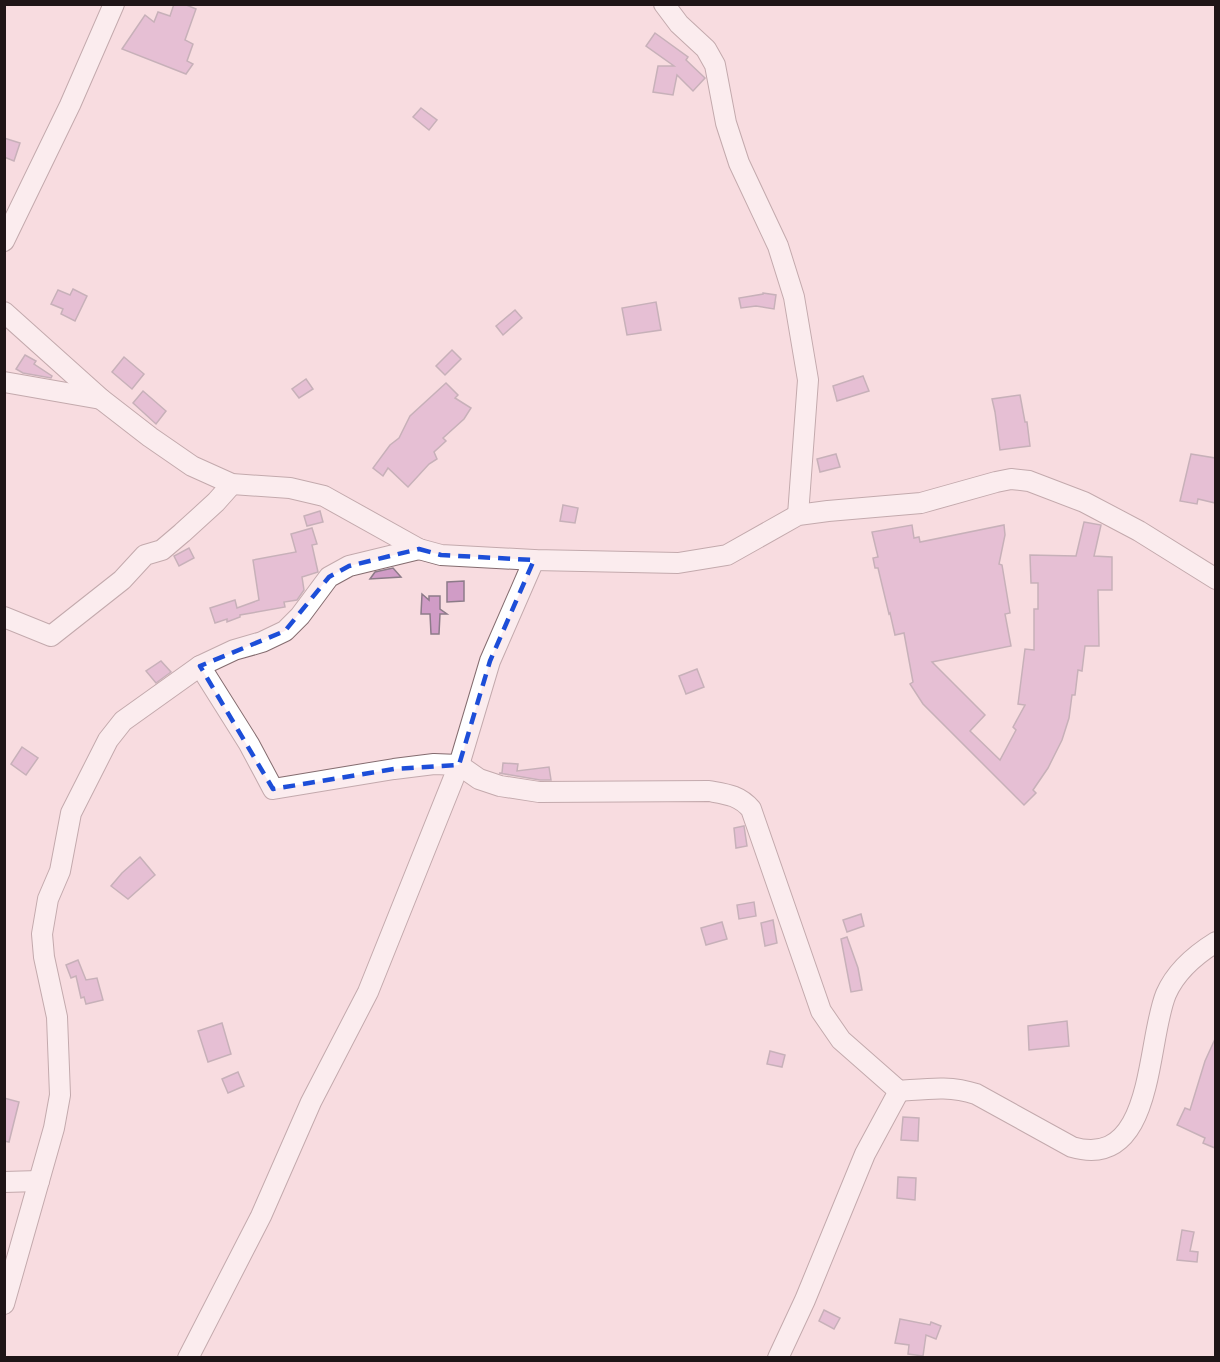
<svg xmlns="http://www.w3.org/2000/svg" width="1220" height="1362" font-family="Barlow,sans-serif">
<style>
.building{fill:#d09cc6;stroke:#8d7b89;stroke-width:1.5}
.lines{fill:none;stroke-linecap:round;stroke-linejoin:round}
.minor-casing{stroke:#846c6f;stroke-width:22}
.minor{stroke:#fff;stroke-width:20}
.marked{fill:none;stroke:#1d4ed8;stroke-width:4.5;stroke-dasharray:12 8;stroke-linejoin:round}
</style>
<rect width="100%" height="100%" fill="#f8dce0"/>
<!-- building -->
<g class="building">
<path d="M 174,4 L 184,4 L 196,9 L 185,40 L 193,44 L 187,61 L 193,64 L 186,74 L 122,49 L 145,15 L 154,22 L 158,12 L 170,16 Z"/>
<path d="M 655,33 L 688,57 L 686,60 L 705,78 L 693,91 L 677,75 L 673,95 L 653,92 L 658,66 L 674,66 L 646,46 Z"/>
<path d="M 421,108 L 437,120 L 429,130 L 413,117 Z"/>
<path d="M 4,138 L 20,143 L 14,161 L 4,157 Z"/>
<path d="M 73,289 L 87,296 L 75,321 L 61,314 L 63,309 L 51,304 L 58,290 L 70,295 Z"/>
<path d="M 763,293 L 776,295 L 774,309 L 756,306 L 741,308 L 739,298 L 763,294 Z"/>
<path d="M 656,302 L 661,330 L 627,335 L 622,308 Z"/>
<path d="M 515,310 L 522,318 L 503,335 L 496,326 Z"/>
<path d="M 452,350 L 461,359 L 445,375 L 436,366 Z"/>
<path d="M 25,355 L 36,361 L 34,364 L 52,376 L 51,378 L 23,373 L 16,369 Z"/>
<path d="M 124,357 L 144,374 L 132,389 L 112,372 Z"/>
<path d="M 863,376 L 869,391 L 837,401 L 833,386 Z"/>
<path d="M 306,379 L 313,389 L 299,398 L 292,389 Z"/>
<path d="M 446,383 L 458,395 L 455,398 L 471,408 L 464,419 L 443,438 L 446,441 L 434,452 L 437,459 L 429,464 L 408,487 L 388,468 L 383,476 L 373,468 L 390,445 L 399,438 L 410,416 Z"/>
<path d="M 143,391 L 166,411 L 156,424 L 133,403 Z"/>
<path d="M 1020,395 L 1025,422 L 1027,422 L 1030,446 L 1000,450 L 995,412 L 992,399 Z"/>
<path d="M 836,454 L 840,467 L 820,472 L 817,459 Z"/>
<path d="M 1191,454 L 1215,458 L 1215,503 L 1198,499 L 1197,504 L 1180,501 Z"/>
<path d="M 563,505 L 578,508 L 575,523 L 560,521 Z"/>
<path d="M 320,511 L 323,522 L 307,526 L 304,516 Z"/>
<path d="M 1084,522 L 1101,525 L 1094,556 L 1112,557 L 1112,590 L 1098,590 L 1099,646 L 1085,646 L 1082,671 L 1078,670 L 1075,695 L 1072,695 L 1069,718 L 1062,740 L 1048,768 L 1033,790 L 1036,793 L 1024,805 L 923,704 L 910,684 L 913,682 L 904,633 L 895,635 L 890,613 L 889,614 L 878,568 L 875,568 L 873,558 L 878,557 L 872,532 L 912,525 L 914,538 L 919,537 L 920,542 L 1004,525 L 1005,535 L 999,564 L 1002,565 L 1010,613 L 1005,614 L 1011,646 L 932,662 L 985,715 L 970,731 L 1000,760 L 1016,730 L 1013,727 L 1025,705 L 1018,704 L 1025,649 L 1034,650 L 1034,609 L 1038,609 L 1038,583 L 1031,583 L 1030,555 L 1076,556 Z"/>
<path d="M 312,528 L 317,544 L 312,545 L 318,572 L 302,577 L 304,590 L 297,600 L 284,602 L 285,607 L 240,615 L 240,617 L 227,622 L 227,619 L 215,623 L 210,608 L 235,600 L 237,608 L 259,600 L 253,560 L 296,552 L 291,534 Z"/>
<path d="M 189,548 L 194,558 L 179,566 L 174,556 Z"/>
<path d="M 393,568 L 401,577 L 370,579 L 375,572 Z"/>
<path d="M 464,581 L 464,601 L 447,602 L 447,582 Z"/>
<path d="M 422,594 L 429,600 L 429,596 L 440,596 L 440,609 L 447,614 L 440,614 L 439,634 L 431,634 L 430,614 L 421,614 Z"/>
<path d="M 161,661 L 171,672 L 156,683 L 146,671 Z"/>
<path d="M 697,669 L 704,687 L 686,694 L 679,676 Z"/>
<path d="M 22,747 L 38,758 L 26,775 L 11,764 Z"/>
<path d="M 503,763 L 518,764 L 517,771 L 549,767 L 551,780 L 540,780 L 499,773 L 502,773 Z"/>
<path d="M 744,826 L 747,846 L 736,848 L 734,828 Z"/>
<path d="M 140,857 L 155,875 L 128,899 L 111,886 L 122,873 Z"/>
<path d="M 754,902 L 756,916 L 739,919 L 737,905 Z"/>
<path d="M 861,914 L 864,926 L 847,932 L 843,920 Z"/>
<path d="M 773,920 L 777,943 L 765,946 L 761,923 Z"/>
<path d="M 722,922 L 727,939 L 706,945 L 701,928 Z"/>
<path d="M 847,937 L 858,968 L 862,990 L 851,992 L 841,939 Z"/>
<path d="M 78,960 L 86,980 L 97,978 L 103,1000 L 86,1004 L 84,997 L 81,998 L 76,976 L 71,978 L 66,965 Z"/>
<path d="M 1067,1021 L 1069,1046 L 1029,1050 L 1028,1026 Z"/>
<path d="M 222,1023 L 231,1054 L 208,1062 L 198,1031 Z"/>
<path d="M 1215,1039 L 1215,1148 L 1203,1143 L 1205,1138 L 1177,1125 L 1185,1108 L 1190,1110 L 1205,1061 Z"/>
<path d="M 770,1051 L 785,1055 L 782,1067 L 767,1064 Z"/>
<path d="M 238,1072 L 244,1086 L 228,1093 L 222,1079 Z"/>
<path d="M 4,1098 L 19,1102 L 9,1142 L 4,1141 Z"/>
<path d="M 903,1117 L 919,1118 L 918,1141 L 901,1140 Z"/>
<path d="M 898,1177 L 916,1178 L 915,1200 L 897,1198 Z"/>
<path d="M 1182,1230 L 1194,1232 L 1190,1251 L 1198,1252 L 1197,1262 L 1177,1260 Z"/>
<path d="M 824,1310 L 840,1318 L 834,1329 L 819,1321 Z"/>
<path d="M 900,1319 L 930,1325 L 931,1322 L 941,1326 L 936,1339 L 926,1335 L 923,1356 L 908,1354 L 909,1345 L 895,1343 Z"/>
</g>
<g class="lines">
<!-- minor casing -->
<g class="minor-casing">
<g id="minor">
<path d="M 664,4 L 679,24 L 706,49 L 715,65 L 726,123 L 739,163 L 778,246 L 794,297 L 808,380 L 798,515"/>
<path d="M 4,241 L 70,105 L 114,4"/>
<path d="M 4,312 L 101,399 L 150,437 L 192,466 L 232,484 L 290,488 L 324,496 L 419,549 L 441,555 L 534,560 L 678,563 L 727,555 L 798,515 L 828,511 L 921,503 L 996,482 L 1011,479 L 1029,481 L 1084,502 L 1139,531 L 1216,579"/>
<path d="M 4,382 L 101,399"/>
<path d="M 4,617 L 51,636 L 122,580 L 145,555 L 162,550 L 182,533 L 216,502 L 232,484"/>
<path d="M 200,666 L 249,744 L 273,789 L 394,769 L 434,764 L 459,765 L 479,779 L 500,786 L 539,792 L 709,791 C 726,794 739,795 751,809 L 821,1011 L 841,1040 L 899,1091 C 926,1089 950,1085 976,1094 L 1072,1147 C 1155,1171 1146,1042 1166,994 C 1176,971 1195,955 1216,942"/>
<path d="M 4,1182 L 39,1181"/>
<path d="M 4,1304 L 54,1128 L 60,1095 L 57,1017 L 44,957 L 42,934 L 48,899 L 60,871 L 71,813 L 108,740 L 123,721 L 200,666 L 234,650 L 262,642 L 285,631 L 300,616 L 329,577 L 349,566 L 419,549"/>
<path d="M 188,1358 L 261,1216 L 311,1102 L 368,992 L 459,765 L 490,661 L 534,560"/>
<path d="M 778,1358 L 805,1300 L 865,1154 L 899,1091"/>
</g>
</g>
<!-- minor -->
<use href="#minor" class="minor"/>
</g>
<!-- marked area -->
<path d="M0 0H1220V1362H0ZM 419,549 L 441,555 L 534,560 L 490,661 L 459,765 L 394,769 L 273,789 L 200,666 L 285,631 L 329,577 L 349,566 Z" fill="#f8dce0" fill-opacity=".55" fill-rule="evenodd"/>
<path class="marked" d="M 419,549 L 441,555 L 534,560 L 490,661 L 459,765 L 394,769 L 273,789 L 200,666 L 285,631 L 329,577 L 349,566 Z"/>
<!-- border -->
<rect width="1220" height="1362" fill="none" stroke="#1f1517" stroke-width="12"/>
</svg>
